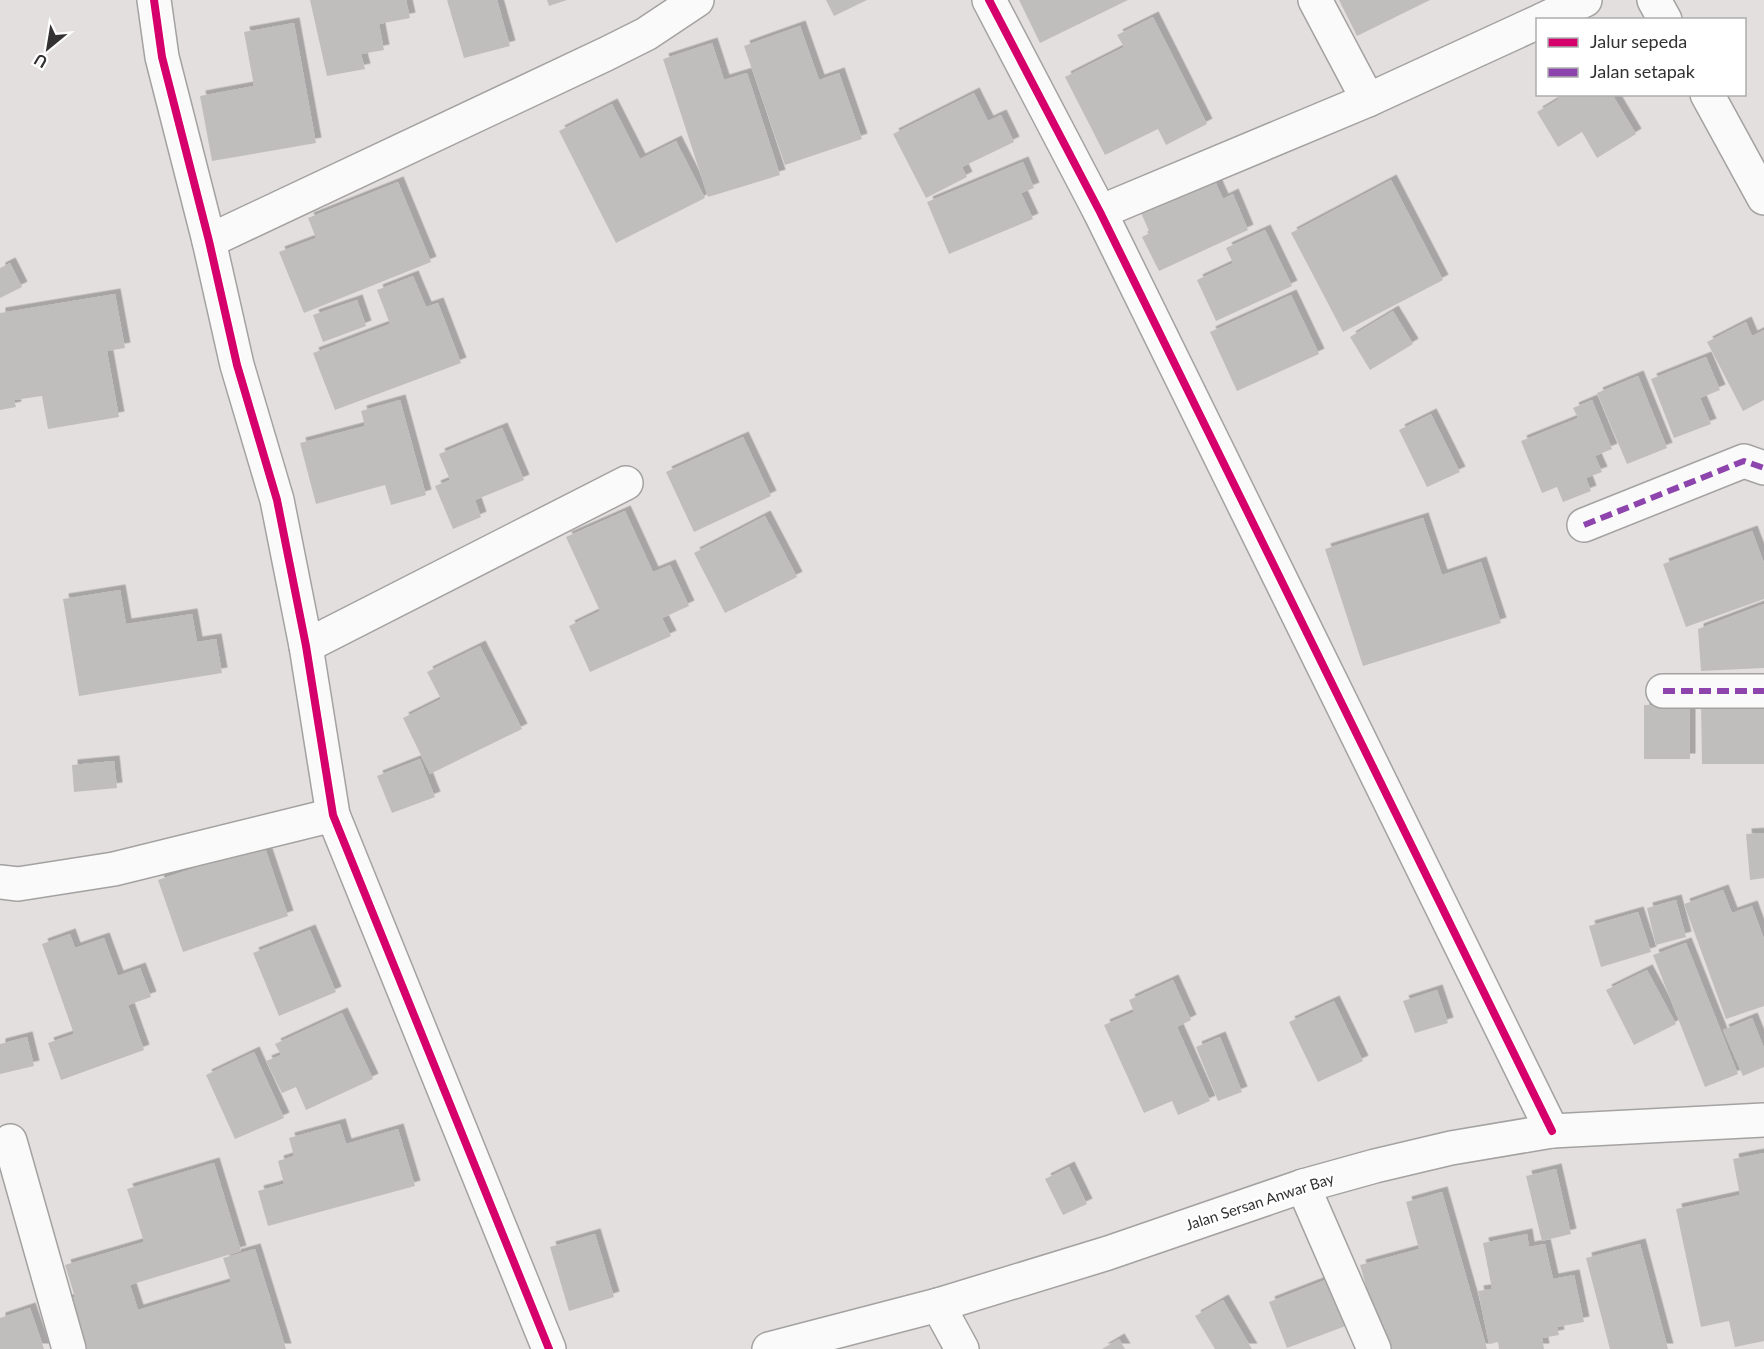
<svg xmlns="http://www.w3.org/2000/svg" width="1764" height="1349" font-family="Lato,sans-serif">
<style>
.building{fill:#c0bdbd;filter:url(#shadow)}
.lines{fill:none;stroke-linecap:round;stroke-linejoin:round}
.minor-casing{stroke:#a4a1a1;stroke-width:36}
.secondary-casing{stroke:#a4a1a1;stroke-width:36}
.minor{stroke:#fbfafa;stroke-width:33}
.secondary{stroke:#fbfafa;stroke-width:33}
.quiet{stroke:#8e44ad;stroke-width:6;stroke-dasharray:12 6;stroke-linecap:butt}
.cycleway-casing{stroke:#fff;stroke-width:11}
.cycleway{stroke:#d6006c;stroke-width:8}
.labels{text-anchor:middle;stroke-width:4.5;stroke-linejoin:round;paint-order:stroke}
.street-label{font-size:15px;fill:#333131;stroke:#fff}
</style>
<defs>
<filter id="shadow"><feDropShadow dx="5.5" dy="-5.5" stdDeviation="0" flood-color="#0004"/></filter>
</defs>
<rect width="100%" height="100%" fill="#e3dfdf"/>
<!-- building -->
<g class="building">
<path d="M 310,0 L 406,0 L 410,18 L 379,24 L 384,50 L 361,54 L 365,69 L 327,76 Z"/>
<path d="M 447,0 L 497,0 L 510,46 L 464,58 Z"/>
<path d="M 547,0 L 567,0 L 549,6 Z"/>
<path d="M 826,0 L 867,0 L 834,16 Z"/>
<path d="M 1019,0 L 1128,0 L 1040,43 Z"/>
<path d="M 1339,0 L 1430,0 L 1357,36 Z"/>
<path d="M 1153,17 L 1207,124 L 1166,145 L 1158,129 L 1105,155 L 1065,77 L 1124,47 L 1117,35 Z"/>
<path d="M 294,23 L 316,143 L 212,161 L 200,96 L 254,86 L 244,32 Z"/>
<path d="M 800,26 L 819,80 L 839,73 L 862,139 L 785,165 L 744,46 Z"/>
<path d="M 712,43 L 724,80 L 747,73 L 780,175 L 708,197 L 663,59 Z"/>
<path d="M 974,93 L 988,121 L 1001,115 L 1014,142 L 962,167 L 967,177 L 926,198 L 893,134 Z"/>
<path d="M 1556,94 L 1612,94 L 1636,134 L 1597,158 L 1582,132 L 1558,147 L 1537,112 L 1559,99 Z"/>
<path d="M 612,104 L 640,159 L 676,141 L 705,198 L 616,243 L 559,131 Z"/>
<path d="M 1023,162 L 1034,188 L 1021,193 L 1033,219 L 949,254 L 927,202 Z"/>
<path d="M 1214,179 L 1223,199 L 1233,194 L 1248,230 L 1159,271 L 1142,237 L 1150,233 L 1141,213 Z"/>
<path d="M 1391,180 L 1443,280 L 1343,332 L 1291,233 Z"/>
<path d="M 398,182 L 431,262 L 304,313 L 279,252 L 316,238 L 308,218 Z"/>
<path d="M 1265,230 L 1292,286 L 1216,321 L 1197,280 L 1233,263 L 1226,248 Z"/>
<path d="M 10,263 L 22,287 L 0,298 L 0,268 Z"/>
<path d="M 413,276 L 426,307 L 438,303 L 461,363 L 335,410 L 313,353 L 390,324 L 377,290 Z"/>
<path d="M 115,294 L 125,348 L 107,351 L 119,417 L 48,429 L 42,396 L 14,400 L 16,407 L 0,410 L 0,313 Z"/>
<path d="M 1291,295 L 1319,354 L 1237,391 L 1210,332 Z"/>
<path d="M 357,300 L 366,326 L 323,342 L 313,315 Z"/>
<path d="M 1393,311 L 1413,344 L 1370,370 L 1350,337 Z"/>
<path d="M 1746,322 L 1752,336 L 1764,330 L 1764,400 L 1743,411 L 1707,342 Z"/>
<path d="M 1706,357 L 1720,390 L 1700,398 L 1711,424 L 1674,438 L 1651,379 Z"/>
<path d="M 1638,376 L 1667,448 L 1627,464 L 1597,393 Z"/>
<path d="M 400,400 L 426,495 L 391,505 L 385,485 L 316,504 L 300,443 L 365,426 L 361,411 Z"/>
<path d="M 1592,400 L 1612,449 L 1595,456 L 1602,472 L 1586,478 L 1591,491 L 1563,502 L 1557,487 L 1542,493 L 1521,441 L 1578,418 L 1573,408 Z"/>
<path d="M 1431,414 L 1460,472 L 1427,487 L 1399,430 Z"/>
<path d="M 502,428 L 524,480 L 475,500 L 481,517 L 453,529 L 435,486 L 450,480 L 439,454 Z"/>
<path d="M 743,437 L 771,496 L 694,532 L 666,472 Z"/>
<path d="M 625,511 L 653,572 L 670,565 L 689,606 L 662,618 L 671,636 L 590,672 L 569,626 L 600,611 L 566,537 Z"/>
<path d="M 765,516 L 797,577 L 725,613 L 694,553 Z"/>
<path d="M 1423,518 L 1442,575 L 1481,562 L 1501,623 L 1363,666 L 1325,549 Z"/>
<path d="M 1752,531 L 1764,563 L 1764,599 L 1686,627 L 1663,564 Z"/>
<path d="M 120,590 L 126,624 L 192,614 L 197,642 L 216,639 L 222,673 L 79,696 L 63,599 Z"/>
<path d="M 1764,604 L 1764,668 L 1701,671 L 1698,629 Z"/>
<path d="M 480,646 L 522,729 L 430,774 L 403,718 L 441,699 L 427,672 Z"/>
<path d="M 1701,699 L 1764,699 L 1764,764 L 1702,764 Z"/>
<rect x="1644" y="705" width="46" height="54"/>
<path d="M 420,759 L 435,797 L 392,813 L 377,776 Z"/>
<path d="M 114,761 L 117,788 L 74,792 L 72,765 Z"/>
<path d="M 1764,833 L 1764,878 L 1750,880 L 1746,834 Z"/>
<path d="M 264,845 L 288,916 L 183,952 L 158,880 Z"/>
<path d="M 1723,890 L 1732,913 L 1752,906 L 1764,939 L 1764,1006 L 1726,1019 L 1684,904 Z"/>
<path d="M 1676,900 L 1686,937 L 1656,945 L 1647,908 Z"/>
<path d="M 1638,912 L 1651,952 L 1601,967 L 1589,926 Z"/>
<path d="M 310,930 L 336,992 L 279,1016 L 253,953 Z"/>
<path d="M 70,934 L 75,948 L 104,938 L 118,976 L 140,968 L 151,997 L 128,1005 L 144,1050 L 61,1080 L 48,1043 L 74,1034 L 42,944 Z"/>
<path d="M 1686,943 L 1738,1074 L 1705,1087 L 1653,955 Z"/>
<path d="M 1647,970 L 1676,1024 L 1634,1045 L 1606,990 Z"/>
<path d="M 1173,980 L 1191,1020 L 1177,1027 L 1210,1101 L 1178,1115 L 1172,1101 L 1144,1113 L 1104,1025 L 1134,1012 L 1129,1000 Z"/>
<path d="M 1437,990 L 1448,1023 L 1415,1033 L 1403,1001 Z"/>
<path d="M 1334,1001 L 1363,1061 L 1318,1082 L 1289,1022 Z"/>
<path d="M 342,1013 L 373,1079 L 306,1110 L 296,1087 L 282,1093 L 266,1061 L 281,1055 L 275,1044 Z"/>
<path d="M 1752,1018 L 1764,1048 L 1764,1067 L 1743,1076 L 1723,1030 Z"/>
<path d="M 27,1037 L 34,1066 L 0,1074 L 0,1044 Z"/>
<path d="M 1220,1037 L 1242,1092 L 1218,1101 L 1196,1047 Z"/>
<path d="M 254,1052 L 284,1118 L 235,1139 L 206,1075 Z"/>
<path d="M 340,1124 L 346,1144 L 398,1129 L 415,1186 L 268,1226 L 258,1191 L 284,1184 L 278,1161 L 294,1156 L 289,1138 Z"/>
<path d="M 1764,1153 L 1764,1341 L 1735,1347 L 1729,1321 L 1701,1327 L 1676,1209 L 1740,1195 L 1733,1159 Z"/>
<path d="M 214,1163 L 241,1251 L 130,1285 L 138,1310 L 231,1282 L 223,1258 L 255,1249 L 286,1349 L 81,1349 L 65,1301 L 75,1297 L 65,1265 L 144,1242 L 127,1189 Z"/>
<path d="M 1069,1167 L 1087,1204 L 1063,1215 L 1045,1179 Z"/>
<path d="M 1556,1169 L 1571,1234 L 1542,1241 L 1526,1176 Z"/>
<path d="M 1442,1192 L 1487,1349 L 1384,1349 L 1360,1265 L 1419,1249 L 1406,1202 Z"/>
<path d="M 595,1234 L 614,1297 L 569,1311 L 550,1247 Z"/>
<path d="M 1527,1234 L 1529,1247 L 1545,1244 L 1553,1279 L 1574,1275 L 1584,1322 L 1557,1327 L 1559,1335 L 1542,1338 L 1544,1349 L 1499,1349 L 1498,1342 L 1489,1344 L 1478,1291 L 1492,1289 L 1483,1243 Z"/>
<path d="M 1640,1244 L 1668,1349 L 1610,1349 L 1586,1258 Z"/>
<path d="M 1333,1277 L 1351,1324 L 1287,1348 L 1269,1302 Z"/>
<path d="M 1223,1300 L 1252,1349 L 1215,1349 L 1195,1316 Z"/>
<path d="M 30,1308 L 44,1349 L 0,1349 L 0,1318 Z"/>
<path d="M 1119,1339 L 1125,1349 L 1102,1349 Z"/>
</g>
<g class="lines">
<!-- minor casing -->
<g class="minor-casing">
<g id="minor">
<path d="M 154,0 L 162,57 L 209,241 L 237,365 L 277,500 L 306,646 L 333,815 L 549,1349"/>
<path d="M 989,0 L 1100,212 L 1552,1131"/>
<path d="M 1315,0 L 1368,100"/>
<path d="M 1654,0 L 1665,20"/>
<path d="M 1542,20 L 1585,0"/>
<path d="M 1707,94 L 1764,198"/>
<path d="M 1100,212 L 1368,100 L 1538,22"/>
<path d="M 209,241 L 606,54 L 646,34 L 697,0"/>
<path d="M 1584,525 L 1744,461 L 1764,468"/>
<path d="M 306,646 L 626,483"/>
<path d="M 1663,691 L 1764,691"/>
<path d="M 0,882 L 18,884 L 114,869 L 333,815"/>
<path d="M 10,1141 L 69,1349"/>
<path d="M 1303,1186 L 1374,1349"/>
<path d="M 938,1305 L 962,1349"/>
</g>
</g>
<!-- secondary casing -->
<g class="secondary-casing">
<path id="secondary" d="M 769,1349 L 938,1305 L 1108,1253 L 1303,1186 L 1375,1166 L 1451,1148 L 1552,1131 L 1764,1120"/>
</g>
<!-- minor -->
<use href="#minor" class="minor"/>
<!-- secondary -->
<use href="#secondary" class="secondary"/>
<!-- quiet -->
<g class="quiet">
<path d="M 1584,525 L 1744,461 L 1764,468"/>
<path d="M 1663,691 L 1764,691"/>
</g>
<!-- cycleway casing -->
<g class="cycleway-casing">
<g id="cycleway">
<path d="M 154,0 L 162,57 L 209,241 L 237,365 L 277,500 L 306,646 L 333,815 L 549,1349"/>
<path d="M 989,0 L 1100,212 L 1552,1131"/>
</g>
</g>
<!-- cycleway -->
<use href="#cycleway" class="cycleway"/>
</g>
<g class="labels">
<!-- street labels -->
<g class="street-label">
<text transform="translate(1260 1202) rotate(-18)" y="5">Jalan Sersan Anwar Bay</text>
</g>
</g>
<!-- legend -->
<rect x="1536" y="18" width="210" height="78" fill="#ffffff" stroke="#adadad" stroke-width="1.5"/>
<rect x="1548" y="38" width="30" height="9" fill="#d6006c" stroke="#adadad" stroke-width="1.5"/>
<text x="1590" y="48" font-size="18" fill="#333131">Jalur sepeda</text>
<rect x="1548" y="68" width="30" height="9" fill="#8e44ad" stroke="#adadad" stroke-width="1.5"/>
<text x="1590" y="78" font-size="18" fill="#333131">Jalan setapak</text>
<!-- north arrow -->
<g transform="translate(48 48) rotate(210)" stroke="#ffffff" stroke-width="4.5" paint-order="stroke">
<path d="M0-4.5L10 22L0 15L-10 22Z" fill="#333131"/>
<text y="-9" font-size="16" font-weight="bold" text-anchor="middle" fill="#333131">U</text>
</g>
</svg>
